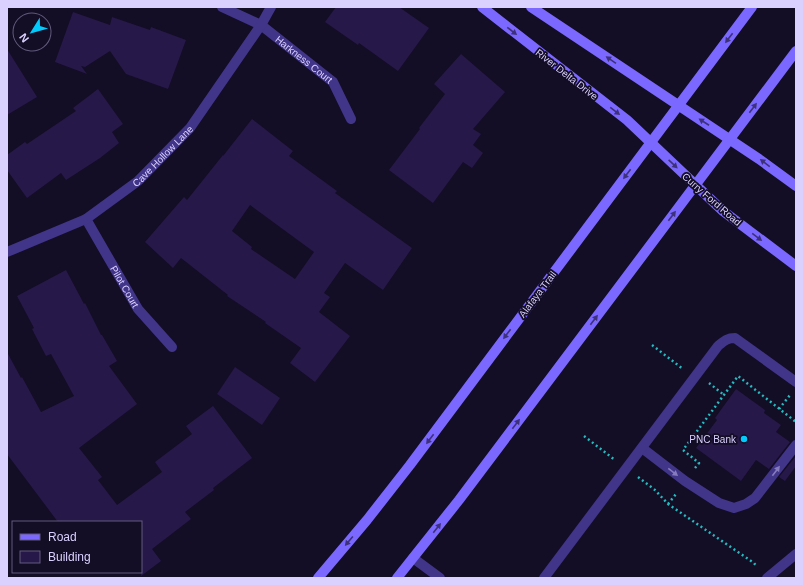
<svg xmlns="http://www.w3.org/2000/svg" width="803" height="585" font-family="Arial,sans-serif">
<style>
.building{fill:#261848;fill-rule:evenodd}
.lines{fill:none;stroke-linecap:round;stroke-linejoin:round}
.path{stroke:#26b9be;stroke-width:2.5;stroke-dasharray:2 3;stroke-linecap:butt}
.lane{stroke:#403588;stroke-width:10}
.street{stroke:#403588;stroke-width:10}
.secondary{stroke:#7b68ff;stroke-width:10}
.oneway{fill:#3d317c}
.oneway2{fill:#867bbe}
.poi-dot{fill:#00cbfc;stroke:#130d25;stroke-width:1.5}
.labels{text-anchor:middle;stroke-width:3.5;stroke-linejoin:round;paint-order:stroke}
.street-label{font-size:10px;fill:#dbd1ff;stroke:#130d25}
.poi-label{font-size:10px;fill:#dbd1ff;stroke:#130d25;text-anchor:end}
</style>
<rect width="100%" height="100%" fill="#130d25"/>
<!-- building -->
<g class="building">
<path d="M 336,7 L 399,7 L 429,28 L 398,71 L 359,43 L 358,45 L 325,22 Z"/>
<path d="M 73,12 L 110,25 L 112,17 L 150,30 L 151,27 L 186,40 L 168,89 L 126,74 L 110,51 L 85,67 L 81,66 L 87,74 L 55,62 Z"/>
<path d="M 7,49 L 37,97 L 7,115 Z"/>
<path d="M 461,54 L 505,92 L 473,129 L 481,134 L 473,145 L 483,153 L 472,168 L 463,162 L 433,203 L 389,170 L 420,129 L 419,128 L 445,94 L 434,84 Z"/>
<path d="M 98,89 L 123,124 L 112,132 L 119,143 L 100,158 L 66,180 L 61,173 L 27,198 L 7,170 L 7,155 L 25,142 L 27,144 L 76,111 L 73,108 Z"/>
<path d="M 252,119 L 293,151 L 289,156 L 337,191 L 335,193 L 412,248 L 383,290 L 345,263 L 324,293 L 330,297 L 319,312 L 350,336 L 315,382 L 290,363 L 301,348 L 265,323 L 266,322 L 227,296 L 228,295 L 181,258 L 173,268 L 145,242 L 184,197 L 187,200 L 223,155 L 223,156 ZM 250,205 L 314,252 L 295,279 L 251,249 L 252,247 L 232,231 Z"/>
<path d="M 66,270 L 84,304 L 85,303 L 101,335 L 102,335 L 117,361 L 109,366 L 137,404 L 79,448 L 102,477 L 98,480 L 117,505 L 162,472 L 155,462 L 192,434 L 186,426 L 213,406 L 252,458 L 213,488 L 214,490 L 185,512 L 191,519 L 152,549 L 161,561 L 141,576 L 141,522 L 58,522 L 7,454 L 7,352 L 21,378 L 22,377 L 41,412 L 74,396 L 51,354 L 46,356 L 32,329 L 34,328 L 17,296 Z"/>
<path d="M 235,367 L 280,398 L 262,425 L 217,394 Z"/>
<path d="M 736,389 L 765,410 L 764,413 L 781,425 L 776,432 L 790,442 L 769,469 L 756,460 L 741,481 L 696,448 L 717,420 L 715,418 Z"/>
<path d="M 796,456 L 796,466 L 785,481 L 779,477 Z"/>
</g>
<g class="lines">
<!-- path -->
<g class="path">
<path d="M 652,345 L 683,369"/>
<path d="M 709,383 L 724,395"/>
<path d="M 779,409 L 790,395"/>
<path d="M 584,436 L 615,460"/>
<path d="M 695,468 L 699,463 L 683,450 L 738,376 L 796,422"/>
<path d="M 638,477 L 655,490 L 668,504 L 754,563 L 757,567"/>
<path d="M 668,504 L 676,494"/>
</g>
<!-- lane -->
<g class="lane">
<path d="M 642,448 L 685,481 L 719,503 L 734,508 L 746,504 L 755,498 L 796,445"/>
<path d="M 413,558 L 440,578"/>
<path d="M 544,578 L 718,346 C 724,341 727,338 735,338 L 796,382"/>
<path d="M 767,578 L 796,554"/>
</g>
<!-- street -->
<g class="street">
<path id="s1" d="M 222,7 L 261,25 L 333,82 L 351,119"/>
<path id="s2" d="M 86,219 L 138,309 L 172,347"/>
<path id="s3" d="M 7,252 L 86,219 L 138,181 L 190,128 L 261,25 L 271,7"/>
</g>
<!-- secondary -->
<g class="secondary">
<path d="M 482,7 L 627,120 L 723,211 L 796,266"/>
<path d="M 531,7 L 759,159 L 796,186"/>
<path d="M 318,578 L 367,520 L 410,465 L 752,7"/>
<path d="M 397,578 L 459,500 L 796,51"/>
</g>
</g>
<!-- one-way arrows -->
<defs><path id="oneway-solid" d="M-6-.8H1V-3.2L6.5 0L1 3.2V.8H-6Z"/></defs>
<g class="oneway">
<use href="#oneway-solid" transform="translate(512 31) rotate(38)"/>
<use href="#oneway-solid" transform="translate(729 38) rotate(127)"/>
<use href="#oneway-solid" transform="translate(611 60) rotate(-146)"/>
<use href="#oneway-solid" transform="translate(753 108) rotate(-53)"/>
<use href="#oneway-solid" transform="translate(615 111) rotate(38)"/>
<use href="#oneway-solid" transform="translate(704 122) rotate(-147)"/>
<use href="#oneway-solid" transform="translate(765 163) rotate(-143)"/>
<use href="#oneway-solid" transform="translate(673 164) rotate(43)"/>
<use href="#oneway-solid" transform="translate(627 174) rotate(127)"/>
<use href="#oneway-solid" transform="translate(672 216) rotate(-53)"/>
<use href="#oneway-solid" transform="translate(757 237) rotate(37)"/>
<use href="#oneway-solid" transform="translate(594 320) rotate(-53)"/>
<use href="#oneway-solid" transform="translate(507 334) rotate(127)"/>
<use href="#oneway-solid" transform="translate(516 424) rotate(-53)"/>
<use href="#oneway-solid" transform="translate(430 439) rotate(127)"/>
<use href="#oneway-solid" transform="translate(437 528) rotate(-52)"/>
<use href="#oneway-solid" transform="translate(349 541) rotate(130)"/>
</g>
<g class="oneway2">
<use href="#oneway-solid" transform="translate(776 471) rotate(-53)"/>
<use href="#oneway-solid" transform="translate(673 472) rotate(38)"/>
</g>
<!-- markers -->
<circle class="poi-dot" cx="744" cy="439" r="4"/>
<g class="labels">
<!-- street labels -->
<g class="street-label">
<text dy="4" stroke="none"><textPath href="#s1" startOffset="98">Harkness Court</textPath></text>
<text transform="translate(567 74) rotate(38)" y="4">River Delta Drive</text>
<text dy="4" stroke="none"><textPath href="#s3" startOffset="185">Cave Hollow Lane</textPath></text>
<text transform="translate(712 199) rotate(41)" y="4">Curry Ford Road</text>
<text dy="4" stroke="none"><textPath href="#s2" startOffset="78">Pilot Court</textPath></text>
<text transform="translate(537 294) rotate(-53)" y="4">Alafaya Trail</text>
</g>
<!-- poi labels -->
<g class="poi-label">
<text x="736" y="443">PNC Bank</text>
</g>
</g>
<!-- border -->
<rect width="803" height="585" fill="none" stroke="#dbd1ff" stroke-width="16"/>
<!-- legend -->
<rect x="12" y="521" width="130" height="52" fill="#130d25" stroke="#635b7c"/>
<rect x="20" y="534" width="20" height="6" fill="#7b68ff" stroke="#635b7c"/>
<text x="48" y="541" font-size="12" fill="#dbd1ff">Road</text>
<rect x="20" y="551" width="20" height="12" fill="#261848" stroke="#635b7c"/>
<text x="48" y="561" font-size="12" fill="#dbd1ff">Building</text>
<!-- north arrow -->
<g transform="translate(32 32) rotate(233)"><circle r="19" fill="#130d25" stroke="#635b7c"/>
<path d="M0-3L7 15L0 10L-7 15Z" fill="#00cbfc"/>
<text y="-6" font-size="11" font-weight="bold" text-anchor="middle" fill="#dbd1ff">N</text>
</g>
</svg>
